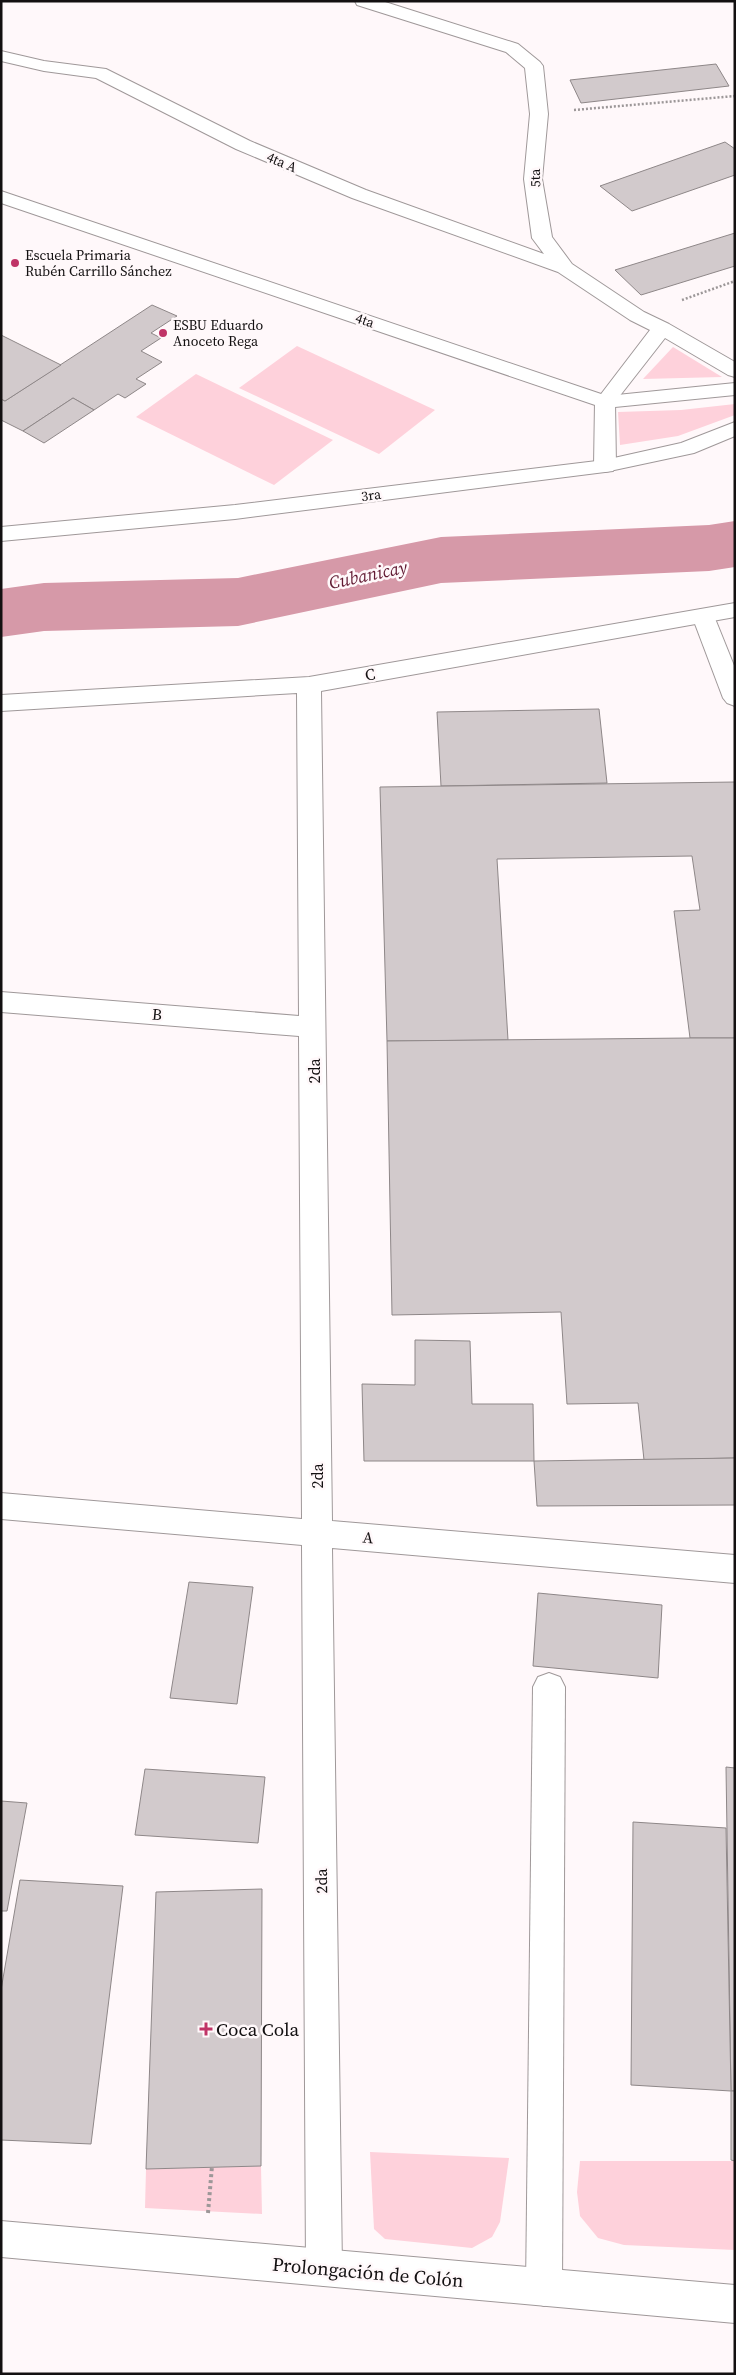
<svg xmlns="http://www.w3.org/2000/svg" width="736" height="2375" font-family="'Source Serif 4',serif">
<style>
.green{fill:#fed1db}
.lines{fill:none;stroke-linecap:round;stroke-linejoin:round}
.river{fill:#d699a8;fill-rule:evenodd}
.building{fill:#d2cacc;stroke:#8e8788}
.lane-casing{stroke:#9f9899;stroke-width:2}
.street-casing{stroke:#9f9899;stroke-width:2}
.secondary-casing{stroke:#9f9899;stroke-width:2}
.path-far1{stroke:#9c9798;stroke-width:2.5;stroke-dasharray:2 2;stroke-linecap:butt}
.path{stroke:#9c9798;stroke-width:4;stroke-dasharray:3 3;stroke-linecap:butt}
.lane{fill:#fff;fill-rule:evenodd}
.street{fill:#fff;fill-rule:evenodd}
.secondary{fill:#fff;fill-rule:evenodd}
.poi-dot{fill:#c03467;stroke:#fff8fa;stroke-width:2}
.labels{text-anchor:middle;stroke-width:5;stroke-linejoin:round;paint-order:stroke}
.far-street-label{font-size:14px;fill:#131011;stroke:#fff8fa}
.far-poi-label{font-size:14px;fill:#131011;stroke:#fff8fa;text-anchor:start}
.street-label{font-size:16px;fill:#131011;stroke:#fff8fa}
.water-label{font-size:18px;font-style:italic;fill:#611a32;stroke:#fff8fa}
.near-poi-label{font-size:19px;fill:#131011;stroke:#fff8fa;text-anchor:start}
.near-street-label{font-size:19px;fill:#131011;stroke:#fff8fa}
</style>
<rect width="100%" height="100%" fill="#fff8fa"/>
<!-- green -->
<g class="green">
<path d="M 297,346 L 435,410 L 379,454 L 239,388 Z"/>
<path d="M 673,347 L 722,377 L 643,379 Z"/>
<path d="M 196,374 L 333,440 L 274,485 L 136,417 Z"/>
<path d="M 735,404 L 735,415 L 678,436 L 620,445 L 618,412 L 681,410 Z"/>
<path d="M 370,2152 L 509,2158 L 500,2222 L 492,2237 L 472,2248 L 385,2239 L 374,2229 Z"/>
<path d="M 580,2161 L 735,2161 L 735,2250 L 624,2245 L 598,2238 L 580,2216 L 577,2192 Z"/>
<path d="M 261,2166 L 262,2214 L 145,2208 L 146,2169 Z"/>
</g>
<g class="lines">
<!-- river -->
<path class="river" d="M 735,521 L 735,567 L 709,571 L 441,583 L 238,626 L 44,631 L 1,637 L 1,589 L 44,583 L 238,578 L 441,537 L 709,525 Z"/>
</g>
<!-- building -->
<g class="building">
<path d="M 716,64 L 729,86 L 581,103 L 570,80 Z"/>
<path d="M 725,142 L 735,149 L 735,175 L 632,211 L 600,186 Z"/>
<path d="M 735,233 L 735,266 L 641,295 L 615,270 Z"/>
<path d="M 152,305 L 177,316 L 151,333 L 161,338 L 141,351 L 162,362 L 136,379 L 146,384 L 125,398 L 118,394 L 94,410 L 73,398 L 23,431 L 1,420 L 1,399 L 5,401 Z"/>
<path d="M 1,335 L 61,365 L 5,401 L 1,399 Z"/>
<path d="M 73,398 L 94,410 L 44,443 L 23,431 Z"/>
<path d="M 599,709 L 607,783 L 441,786 L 437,712 Z"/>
<path d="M 735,782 L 735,1038 L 690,1038 L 674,911 L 700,910 L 692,856 L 497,859 L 508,1040 L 387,1041 L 380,787 Z"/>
<path d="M 690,1038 L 735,1038 L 735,1458 L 644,1460 L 638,1403 L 567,1404 L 561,1312 L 392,1315 L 387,1041 Z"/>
<path d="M 415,1340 L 470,1341 L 472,1404 L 533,1404 L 534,1461 L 364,1461 L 362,1384 L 415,1385 Z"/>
<path d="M 735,1458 L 735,1505 L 537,1506 L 534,1461 Z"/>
<path d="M 189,1582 L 253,1587 L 237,1704 L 170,1698 Z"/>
<path d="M 538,1593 L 662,1605 L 658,1678 L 533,1666 Z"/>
<path d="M 726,1767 L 735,1768 L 735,2091 L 731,2091 Z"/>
<path d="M 145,1769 L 265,1777 L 258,1843 L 135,1835 Z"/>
<path d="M 1,1801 L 27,1803 L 7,1911 L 1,1911 Z"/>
<path d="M 633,1822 L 726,1828 L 731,2091 L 631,2085 Z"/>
<path d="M 20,1880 L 123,1886 L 91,2144 L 1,2140 L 1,1990 Z"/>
<path d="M 262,1889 L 261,2166 L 146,2169 L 156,1892 Z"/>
<path d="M 731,2091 L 735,2091 L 735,2161 L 731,2160 Z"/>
</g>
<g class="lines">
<!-- lane casing -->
<g class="lane-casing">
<g id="lane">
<path d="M 703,609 L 711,611 L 714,616 L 735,668 L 735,706 L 727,703 L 723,698 L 692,616 L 695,611 Z"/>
<path d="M 549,1673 L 560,1677 L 565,1687 L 562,2288 L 557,2301 L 544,2306 L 531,2301 L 526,2288 L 533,1687 L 538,1677 Z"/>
</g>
</g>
<!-- street casing -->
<g class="street-casing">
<g id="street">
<path d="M 355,1 L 382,1 L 518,44 L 540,62 L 543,66 L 548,114 L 542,179 L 552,237 L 572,264 L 644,312 L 669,324 L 735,362 L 735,377 L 728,375 L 665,338 L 615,402 L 616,466 L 613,471 L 605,472 L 597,471 L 594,466 L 595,402 L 650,330 L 630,320 L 558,272 L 352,198 L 236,149 L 96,78 L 44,71 L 1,61 L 1,51 L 44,61 L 106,69 L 250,141 L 366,190 L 544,254 L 532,238 L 524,179 L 530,114 L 525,68 L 506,52 L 357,5 Z"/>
<path d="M 735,603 L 735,617 L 321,691 L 332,1521 L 735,1555 L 735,1583 L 332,1548 L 342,2268 L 337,2281 L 324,2286 L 311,2281 L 306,2268 L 302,1545 L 1,1519 L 1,1493 L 302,1519 L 299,1036 L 1,1012 L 1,992 L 299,1016 L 297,693 L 1,711 L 1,695 L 309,677 Z"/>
</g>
</g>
<!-- secondary casing -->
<g class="secondary-casing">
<g id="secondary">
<path d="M 1,191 L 607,396 L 735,383 L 735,395 L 605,408 L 598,406 L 1,203 Z"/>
<path d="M 735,422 L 735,436 L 694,453 L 605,472 L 235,519 L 1,541 L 1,527 L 235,505 L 605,460 L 681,443 Z"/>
<path d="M 1,2221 L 735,2285 L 735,2323 L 1,2257 Z"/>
</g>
</g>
<!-- path-far1 -->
<g class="path-far1">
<path d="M 574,110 L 735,96"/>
<path d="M 682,300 L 735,281"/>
</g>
<!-- path -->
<path class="path" d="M 208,2213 L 212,2166"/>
<!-- lane -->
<use href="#lane" class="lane"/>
<!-- street -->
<use href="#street" class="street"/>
<!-- secondary -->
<use href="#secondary" class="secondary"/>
</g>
<!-- markers -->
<g class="poi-dot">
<circle cx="15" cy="263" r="5"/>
<circle cx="163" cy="333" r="5"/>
<path d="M203.5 2021.5h5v5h5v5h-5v5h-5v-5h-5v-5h5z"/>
</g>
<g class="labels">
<!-- far-street labels -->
<g class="far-street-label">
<text transform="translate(282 162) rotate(23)" y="5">4ta A</text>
<text transform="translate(535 178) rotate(-91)" y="5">5ta</text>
<text transform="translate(365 320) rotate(19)" y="5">4ta</text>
<text transform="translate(371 495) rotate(-7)" y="5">3ra</text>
</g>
<!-- far-poi labels -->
<g class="far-poi-label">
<text x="25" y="260">Escuela Primaria<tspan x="25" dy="16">Rubén Carrillo Sánchez</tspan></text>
<text x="173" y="330">ESBU Eduardo<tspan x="173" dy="16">Anoceto Rega</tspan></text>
</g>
<!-- street labels -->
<g class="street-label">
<text transform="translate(370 674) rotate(-10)" y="6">C</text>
<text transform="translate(157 1014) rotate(5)" y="6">B</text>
<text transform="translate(314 1071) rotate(-90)" y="6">2da</text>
<text transform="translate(317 1476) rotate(-90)" y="6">2da</text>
<text transform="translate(368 1537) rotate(5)" y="6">A</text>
<text transform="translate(321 1881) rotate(-91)" y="6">2da</text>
</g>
<!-- water labels -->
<g class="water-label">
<text transform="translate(368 575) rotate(-12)" y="6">Cubanicay</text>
</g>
<!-- near-poi labels -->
<g class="near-poi-label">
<text x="216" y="2036">Coca Cola</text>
</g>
<!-- near-street labels -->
<g class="near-street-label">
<text transform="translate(368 2272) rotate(5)" y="7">Prolongación de Colón</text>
</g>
</g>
<!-- border -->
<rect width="736" height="2375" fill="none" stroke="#131011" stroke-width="5"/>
</svg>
